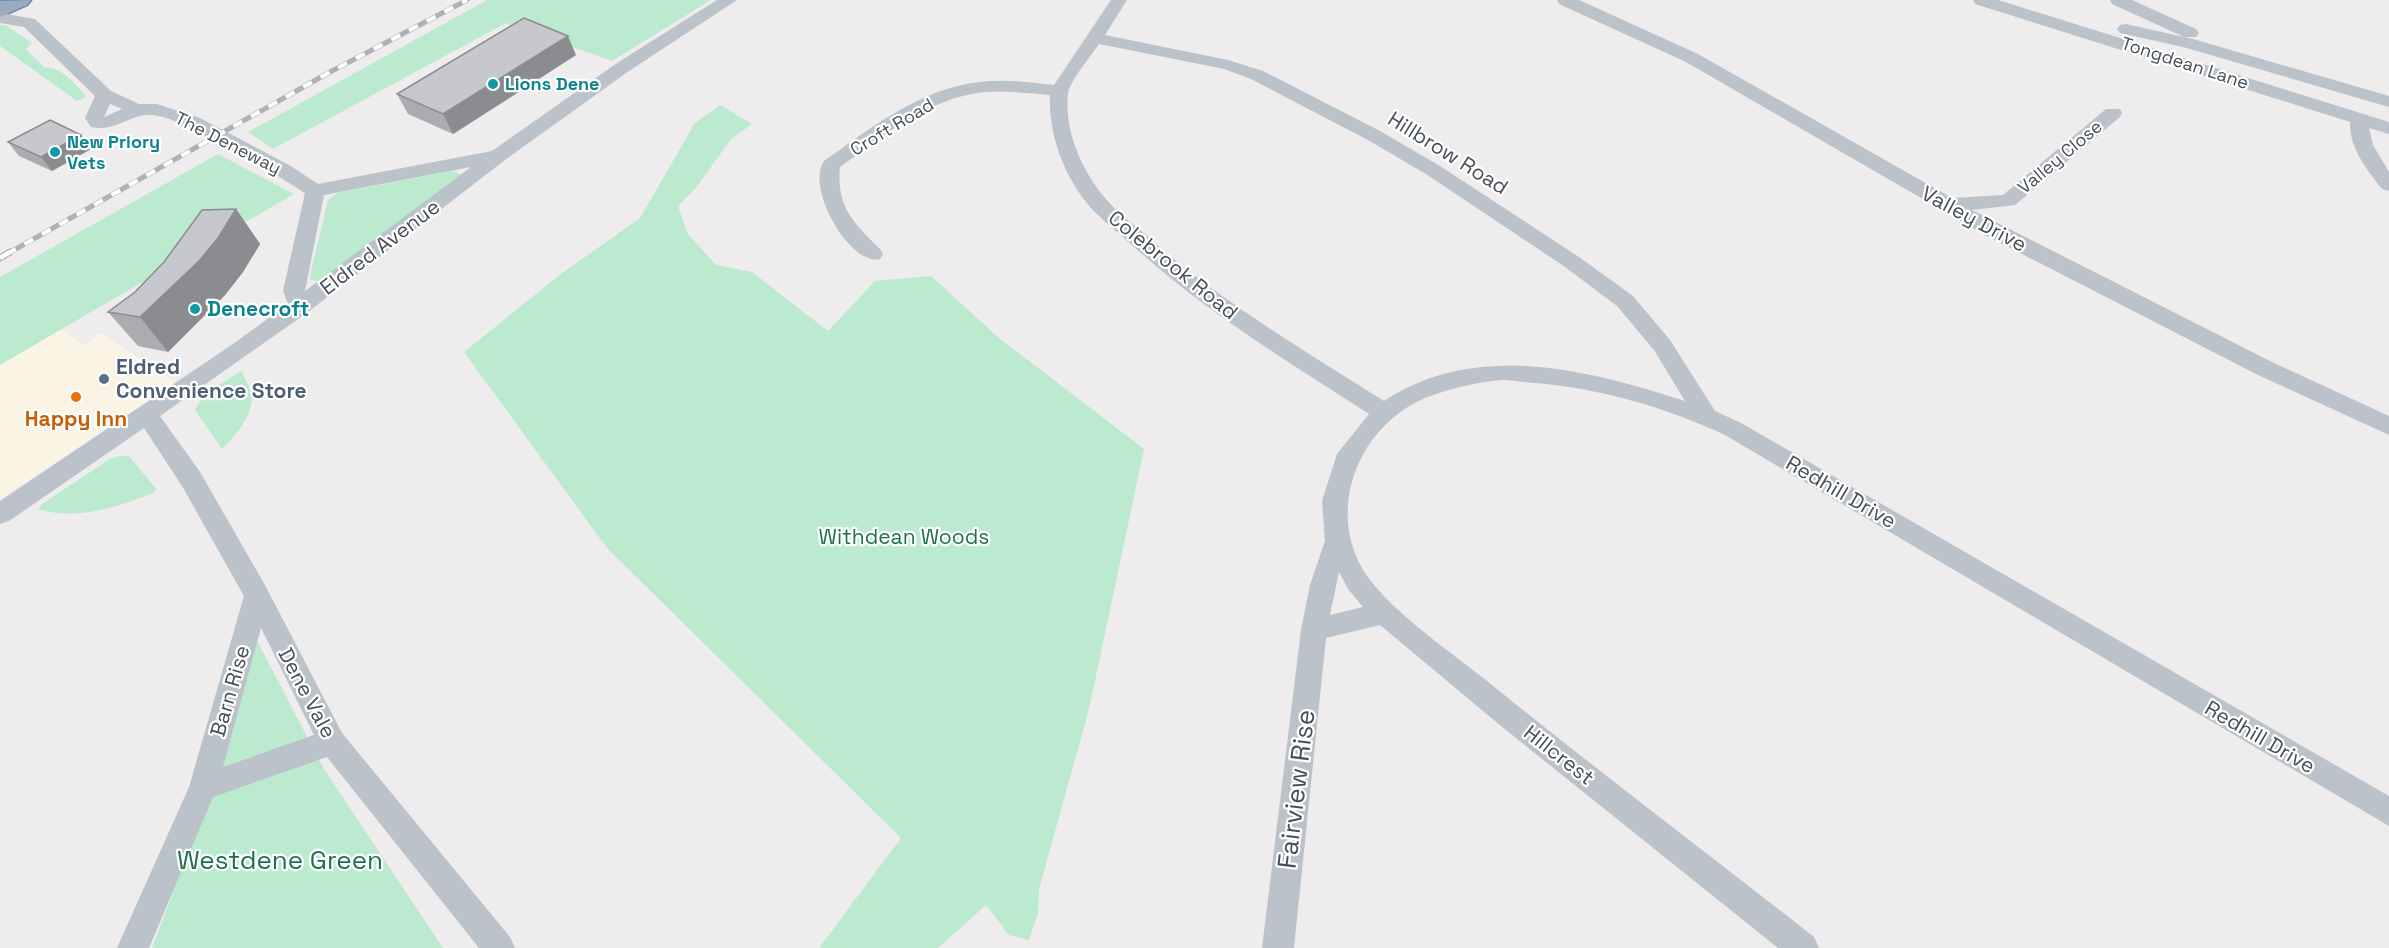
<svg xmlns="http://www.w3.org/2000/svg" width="2389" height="948" font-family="'Space Grotesk',sans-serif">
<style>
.commercial{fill:#f9f4e4}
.green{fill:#bceacf}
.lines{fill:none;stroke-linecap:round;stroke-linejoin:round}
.trunk-casing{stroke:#7287a3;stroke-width:3}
.minor{fill:#bbc2ca;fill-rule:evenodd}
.trunk{fill:#9aabc0;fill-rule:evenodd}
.rail-far1-casing{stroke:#aeb1b6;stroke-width:5}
.rail-casing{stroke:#aeb1b6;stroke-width:7}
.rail-far1{stroke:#fff;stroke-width:4;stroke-dasharray:10;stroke-linecap:butt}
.rail{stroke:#fff;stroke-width:4.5;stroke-dasharray:13;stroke-linecap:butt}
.wall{fill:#abacb1}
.shaded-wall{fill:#8b8c90}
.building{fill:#c7c8ce;stroke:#8b8c90;stroke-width:1.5}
.culture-dot{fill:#0f9aa8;stroke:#fff;stroke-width:2}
.service-dot{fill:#5c6f8a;stroke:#fff;stroke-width:2}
.food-dot{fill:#e8710a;stroke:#fff;stroke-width:2}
.labels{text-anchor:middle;stroke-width:4.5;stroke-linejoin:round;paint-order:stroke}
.far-street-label{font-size:18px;fill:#464e57;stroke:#fff}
.far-culture-label{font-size:18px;font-weight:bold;fill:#0d838f;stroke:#fff;text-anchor:start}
.street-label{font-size:21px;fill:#464e57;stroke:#fff}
.culture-label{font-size:21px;font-weight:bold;fill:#0d838f;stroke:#fff;text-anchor:start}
.service-label{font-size:21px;font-weight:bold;fill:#4e5e75;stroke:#fff;text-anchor:start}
.food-label{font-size:21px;font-weight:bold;fill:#c56008;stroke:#fff}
.park-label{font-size:21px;fill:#1e714a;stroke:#fff}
.near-street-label{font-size:26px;fill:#464e57;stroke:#fff}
.near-park-label{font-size:26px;fill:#1e714a;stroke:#fff}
</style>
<rect width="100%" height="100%" fill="#eeecec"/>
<!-- commercial -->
<path class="commercial" d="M 61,329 L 84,345 L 101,333 L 177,383 L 0,499 L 0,365 Z"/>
<!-- green -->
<g class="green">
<path d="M 487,0 L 711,0 L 612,61 L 506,23 L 273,149 L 248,132 Z"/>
<path d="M 0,25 L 5,25 L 32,43 L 26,49 L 45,68 C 62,66 75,85 87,97 L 77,101 L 0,46 Z"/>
<path d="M 720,105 L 752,124 L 731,139 L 696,188 L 678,206 L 688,234 L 716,265 L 752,272 L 828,331 L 875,281 L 931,276 L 999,338 L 1144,449 L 1089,709 L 1039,889 L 1038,913 L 1029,940 L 1009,935 L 986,905 L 938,948 L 819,948 L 901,838 L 607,548 L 464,352 L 561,274 L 640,218 L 695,123 Z"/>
<path d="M 218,154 L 294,194 L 0,365 L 0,277 Z"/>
<path d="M 452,171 L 461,174 L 459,178 L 327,277 L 318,281 L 311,280 L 310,276 L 328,200 L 337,193 Z"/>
<path d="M 241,371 C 245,379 251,389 252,397 C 252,417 235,436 222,449 L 195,410 L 204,395 Z"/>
<path d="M 119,456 L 129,456 L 156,489 L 153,493 C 118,507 76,521 38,509 L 42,504 L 110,459 Z"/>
<path d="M 257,641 L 324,769 L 443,948 L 152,948 L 229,745 Z"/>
</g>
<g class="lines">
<!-- trunk casing -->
<g class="trunk-casing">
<path id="trunk" d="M 31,0 L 27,5 L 0,17 L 0,1 Z"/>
</g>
<!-- minor -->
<g class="minor">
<path d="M 717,0 L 737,0 L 629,71 L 505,160 L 308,312 L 160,416 L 200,472 L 266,587 L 342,733 L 510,937 L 515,948 L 479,948 L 327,757 L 213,797 L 149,948 L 117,948 L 189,787 L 244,596 L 182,486 L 144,428 L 9,521 L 0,524 L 0,501 L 233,344 L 288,304 L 283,291 L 305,193 C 276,174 247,158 217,142 C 197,132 175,118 153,115 C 131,113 115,133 91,127 L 85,118 L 95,96 L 24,27 L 0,23 L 0,13 L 35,19 L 111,91 L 139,104 L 157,104 L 200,118 L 289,165 L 318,184 L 492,151 L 617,63 ZM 110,104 L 122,109 L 104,117 ZM 471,167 L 305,291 L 324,195 ZM 261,628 L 314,735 L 223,767 Z"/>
<path d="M 1111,0 L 1127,0 L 1105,35 L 1228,60 L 1263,71 L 1380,131 L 1440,166 L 1579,257 L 1633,296 L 1670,340 L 1715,411 L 1741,423 L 2389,796 L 2389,826 L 1725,435 C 1665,407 1599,388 1534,383 C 1523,382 1512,380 1501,380 C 1479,382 1457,387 1436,394 C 1362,417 1321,509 1367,576 C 1395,615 1454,654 1492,685 C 1598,771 1707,853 1814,937 L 1819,948 L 1778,948 L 1501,726 L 1380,625 L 1326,638 L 1294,948 L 1262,948 L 1301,630 L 1310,585 L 1325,541 L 1322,501 L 1337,454 L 1369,414 C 1287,361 1204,311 1132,245 C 1119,233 1103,221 1091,208 C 1065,178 1048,135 1050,95 C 1024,93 997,89 972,94 C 923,103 879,139 840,167 C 836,207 854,223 880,249 L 883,254 L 880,259 C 851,267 805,189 824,161 C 871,128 921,88 980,82 C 1005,79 1029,82 1054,85 ZM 1099,44 L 1224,69 L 1251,79 L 1366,139 L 1426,174 L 1565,267 L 1617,306 L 1654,350 L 1685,401 C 1589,370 1475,340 1384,401 C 1302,349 1218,300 1146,235 C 1132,223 1116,212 1105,198 C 1082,171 1064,131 1068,94 C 1069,82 1091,56 1099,44 ZM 1339,572 L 1348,589 L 1363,607 L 1330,615 Z"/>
<path d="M 1557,0 L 1579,0 L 1698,54 L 1952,198 L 2003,195 L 2106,109 L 2120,109 L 2122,113 L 2120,117 L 2015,205 L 1972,210 L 2272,362 L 2389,416 L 2389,435 L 2256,374 L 1985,235 L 1686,62 L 1559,4 Z"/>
<path d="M 1973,0 L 1998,0 L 2389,122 L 2389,134 L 2369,128 L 2373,145 L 2389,172 L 2389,191 L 2382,189 C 2367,170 2349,148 2350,122 L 1975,4 Z"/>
<path d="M 2110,0 L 2132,0 L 2196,29 L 2199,33 L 2196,37 L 2184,37 L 2112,4 Z"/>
<path d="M 2126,24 L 2193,39 L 2389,96 L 2389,107 L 2183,47 L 2120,33 L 2117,29 L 2120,25 Z"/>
</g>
<!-- trunk -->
<use href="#trunk" class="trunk"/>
<!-- rail-far1 casing -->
<g class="rail-far1-casing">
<path id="rail-far1" d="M 7,254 L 330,72 L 467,0"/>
</g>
<!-- rail casing -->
<g class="rail-casing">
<path id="rail" d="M 0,258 L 10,252"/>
</g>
<!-- rail-far1 -->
<use href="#rail-far1" class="rail-far1"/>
<!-- rail -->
<use href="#rail" class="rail"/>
</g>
<!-- wall -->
<g class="wall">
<path d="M 576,55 L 453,134 L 408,114 L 397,94 Z"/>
<path d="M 81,135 L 91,149 L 52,171 L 19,156 L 8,142 Z"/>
<path d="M 236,209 L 260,244 L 243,272 L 225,295 L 168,352 L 138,346 L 108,312 L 135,292 Z"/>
</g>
<!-- shaded-wall -->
<g class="shaded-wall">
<path d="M 568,36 L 576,55 L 453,134 L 443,114 Z"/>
<path d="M 81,135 L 91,149 L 52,171 L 41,157 Z"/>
<path d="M 236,209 L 260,244 L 243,272 L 225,295 L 168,352 L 140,317 Z"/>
</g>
<!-- building -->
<g class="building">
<path d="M 524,18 L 568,36 L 443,114 L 397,94 Z"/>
<path d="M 50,120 L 81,135 L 41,157 L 8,142 Z"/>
<path d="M 236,209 L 218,238 L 199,261 L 140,317 L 108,312 L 135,292 L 164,262 L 202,210 Z"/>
</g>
<!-- markers -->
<g class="culture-dot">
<circle cx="493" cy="84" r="6"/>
<circle cx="55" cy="152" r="6"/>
<circle cx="195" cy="309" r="6"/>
</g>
<circle class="service-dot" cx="104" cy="379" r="6"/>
<circle class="food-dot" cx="76" cy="397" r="6"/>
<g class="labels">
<!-- far-street labels -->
<g class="far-street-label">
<text transform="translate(2185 63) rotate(18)" y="6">Tongdean Lane</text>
<text transform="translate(892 127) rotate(-31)" y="6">Croft Road</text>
<text transform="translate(228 143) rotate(27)" y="6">The Deneway</text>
<text transform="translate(2060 157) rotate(-40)" y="6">Valley Close</text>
</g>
<!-- far-culture labels -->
<g class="far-culture-label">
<text x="505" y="90">Lions Dene</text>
<text x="67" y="148">New Priory<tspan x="67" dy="21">Vets</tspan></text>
</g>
<!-- street labels -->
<g class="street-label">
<text transform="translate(1448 153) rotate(32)" y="7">Hillbrow Road</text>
<text transform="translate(1974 219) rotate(28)" y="7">Valley Drive</text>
<text transform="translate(380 247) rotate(-37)" y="7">Eldred Avenue</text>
<text transform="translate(1173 265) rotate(39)" y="7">Colebrook Road</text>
<text transform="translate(1841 492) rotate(30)" y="7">Redhill Drive</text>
<text transform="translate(230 691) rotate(-74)" y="7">Barn Rise</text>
<text transform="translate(307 693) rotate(62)" y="7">Dene Vale</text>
<text transform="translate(2260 737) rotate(30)" y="7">Redhill Drive</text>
<text transform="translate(1559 755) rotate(38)" y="7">Hillcrest</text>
</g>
<!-- culture labels -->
<g class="culture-label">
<text x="207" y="316">Denecroft</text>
</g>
<!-- service labels -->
<g class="service-label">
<text x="116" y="374">Eldred<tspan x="116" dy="24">Convenience Store</tspan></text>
</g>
<!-- food labels -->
<g class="food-label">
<text x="76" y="426">Happy Inn</text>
</g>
<!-- park labels -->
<g class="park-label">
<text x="904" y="544">Withdean Woods</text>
</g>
<!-- near-street labels -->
<g class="near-street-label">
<text transform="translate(1296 789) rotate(-83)" y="9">Fairview Rise</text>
</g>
<!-- near-park labels -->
<g class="near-park-label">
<text x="280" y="869">Westdene Green</text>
</g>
</g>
</svg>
